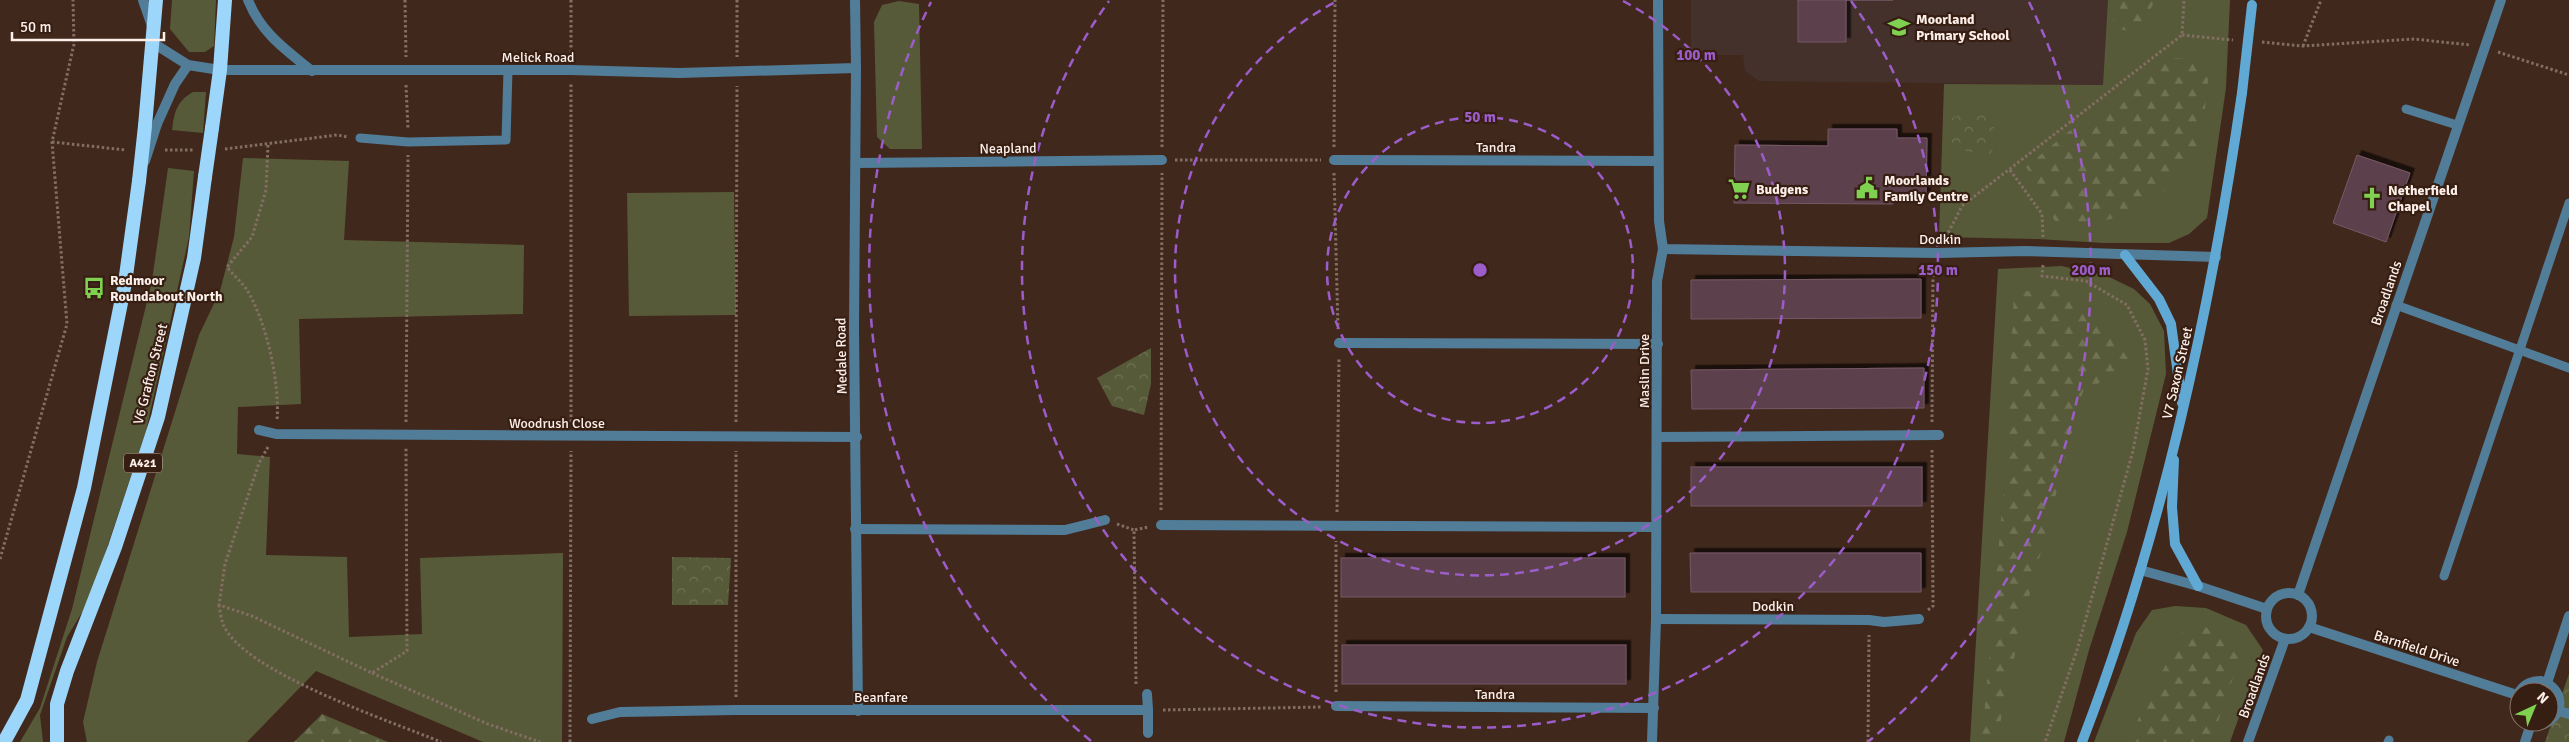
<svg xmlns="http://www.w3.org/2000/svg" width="2569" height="742" font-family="Signika,sans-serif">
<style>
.education{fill:#45312c}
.grass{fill:#575a38}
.forest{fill:url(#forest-firs)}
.park{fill:url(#park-crowns)}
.building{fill:#5b3f4c;stroke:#775967;filter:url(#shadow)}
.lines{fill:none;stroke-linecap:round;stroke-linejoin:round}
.path{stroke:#836e64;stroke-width:3;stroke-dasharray:2.5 2.5;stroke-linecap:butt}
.service{stroke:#517d98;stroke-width:9}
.minor{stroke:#517d98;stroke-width:10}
.tertiary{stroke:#517d98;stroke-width:10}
.secondary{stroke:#60a9d4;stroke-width:10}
.trunk{stroke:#9cd6fa;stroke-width:14}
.tertiary-bridge{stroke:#517d98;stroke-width:10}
.secondary-bridge{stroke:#60a9d4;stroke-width:10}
.trunk-bridge{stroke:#9cd6fa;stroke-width:14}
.ring{fill:none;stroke:#9c5dca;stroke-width:2.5;stroke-dasharray:9 6}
.labels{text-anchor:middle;stroke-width:4.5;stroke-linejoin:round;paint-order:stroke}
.shield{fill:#371e12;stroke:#c2b0a8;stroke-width:1}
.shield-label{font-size:12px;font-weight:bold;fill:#fdefe9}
.poi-label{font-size:14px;font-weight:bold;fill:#fdefe9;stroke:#371e12;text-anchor:start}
.street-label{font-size:14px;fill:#fdefe9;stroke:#371e12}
.centre{fill:#9c5dca;stroke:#371e12;stroke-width:2.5}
.ring-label{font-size:15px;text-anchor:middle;font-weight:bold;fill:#9c5dca;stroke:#371e12;stroke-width:4.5;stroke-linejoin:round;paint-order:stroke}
</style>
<defs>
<pattern id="forest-firs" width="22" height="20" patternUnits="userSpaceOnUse" patternTransform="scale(1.25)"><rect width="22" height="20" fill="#575a38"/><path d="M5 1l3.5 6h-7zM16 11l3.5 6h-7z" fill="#707255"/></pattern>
<pattern id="park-crowns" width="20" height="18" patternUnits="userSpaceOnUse" patternTransform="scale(1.25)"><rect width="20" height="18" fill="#575a38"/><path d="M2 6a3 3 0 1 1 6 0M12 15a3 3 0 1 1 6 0" fill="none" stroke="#707255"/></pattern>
<filter id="shadow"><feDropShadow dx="4.5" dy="-4.5" stdDeviation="0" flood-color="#0009"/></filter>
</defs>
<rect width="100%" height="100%" fill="#41281c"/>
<!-- education -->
<path class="education" d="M 1691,0 L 2108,0 L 2104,85 L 1759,81 L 1745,71 L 1743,55 L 1691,55 Z"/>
<!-- grass -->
<g class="grass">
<path d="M 172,0 L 216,0 L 214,46 L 205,52 L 189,52 L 170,29 Z"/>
<path d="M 2108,0 L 2230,0 L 2226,88 L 2207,218 L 2189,234 L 2169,243 L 2104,243 L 2037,239 L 1939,237 L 1944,84 L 2103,85 Z"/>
<path d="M 899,1 L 919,4 L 922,149 L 890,149 L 877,137 L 874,22 L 882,5 Z"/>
<path d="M 193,92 L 206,92 L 203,133 L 172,130 C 174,112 177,101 193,92 Z"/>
<path d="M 243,158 L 349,161 L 344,240 L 524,245 L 523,314 L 299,319 L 301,404 L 238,407 L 237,454 L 270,457 L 266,555 L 347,557 L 349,637 L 422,634 L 420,558 L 563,553 L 562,742 L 483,742 L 316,671 L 247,742 L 87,742 L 83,722 L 97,662 L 199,335 L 220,291 L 234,237 Z"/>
<path d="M 168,168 L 194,171 L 189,237 L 146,431 L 89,601 L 67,637 L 40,715 L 43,742 L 20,742 L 40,708 L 72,609 L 152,281 Z"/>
<path d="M 734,192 L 736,315 L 629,316 L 627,193 Z"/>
<path d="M 2061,266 L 2105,275 L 2134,289 L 2150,304 L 2164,331 L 2166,374 L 2127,532 L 2089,650 L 2064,742 L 1970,742 L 1998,269 Z"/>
<path d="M 2175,606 L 2206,608 L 2246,625 L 2263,650 L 2230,742 L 2094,742 L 2136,633 L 2152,610 Z"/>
</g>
<!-- forest -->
<g class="forest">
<path d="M 2115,0 L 2156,0 L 2135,33 L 2113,27 Z"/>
<path d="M 2165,58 L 2201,59 L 2209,74 L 2203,126 L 2194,160 L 2164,191 L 2121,216 L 2075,229 L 2054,220 L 2045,195 L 2026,167 L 2073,128 L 2092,121 L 2124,102 Z"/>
<path d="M 2060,289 L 2099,316 L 2133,366 L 2083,391 L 2020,631 L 1996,742 L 1982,742 L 2006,461 L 2014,292 Z"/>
<path d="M 2217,627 L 2240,657 L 2211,742 L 2129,742 L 2131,733 L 2184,629 Z"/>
<path d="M 322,714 L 388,742 L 294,742 Z"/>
</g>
<!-- park -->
<g class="park">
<path d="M 1969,109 L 1990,117 L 1998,139 L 1990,155 L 1953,149 L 1949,120 Z"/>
<path d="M 1151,348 L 1151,384 L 1144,415 L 1112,406 L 1097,378 Z"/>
<path d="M 672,557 L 731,558 L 728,605 L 672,605 Z"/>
<path d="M 2569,674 L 2569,742 L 2545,742 Z"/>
</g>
<!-- building -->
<g class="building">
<path d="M 1798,0 L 1893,0 L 1846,0 L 1846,42 L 1798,42 Z"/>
<path d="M 1828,129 L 1897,129 L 1897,138 L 1927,138 L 1926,197 L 1893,197 L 1893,204 L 1734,203 L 1735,145 L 1828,146 Z"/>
<path d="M 2357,155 L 2410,173 L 2386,242 L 2333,223 Z"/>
<path d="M 1921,279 L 1921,318 L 1691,319 L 1691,280 Z"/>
<path d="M 1924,368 L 1924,408 L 1692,409 L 1691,370 Z"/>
<rect x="1691" y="467" width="231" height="39"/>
<path d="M 1690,553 L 1921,553 L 1921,592 L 1691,592 Z"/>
<rect x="1341" y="558" width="284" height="39"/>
<rect x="1342" y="645" width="284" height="39"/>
</g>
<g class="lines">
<!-- path -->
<g class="path">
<path d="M 405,0 L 406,57"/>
<path d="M 571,0 L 571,57"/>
<path d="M 737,0 L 737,57"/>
<path d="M 2182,35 L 2233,40"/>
<path d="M 2262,42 L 2303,46 L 2414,39 L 2470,45"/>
<path d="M 2303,46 L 2321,0"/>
<path d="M 2498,52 L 2569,75"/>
<path d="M 406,85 L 408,129"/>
<path d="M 52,142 L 126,150"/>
<path d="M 268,145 L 266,190 L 252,237 L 227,267 C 233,275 242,282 247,290 C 267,323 280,383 277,421"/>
<path d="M 1162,147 L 1163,0"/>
<path d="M 1334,147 L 1335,0"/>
<path d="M 225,149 L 337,135 L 348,137"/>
<path d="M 165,150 L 194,150"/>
<path d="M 1175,160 L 1321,160"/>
<path d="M 2010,170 L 2042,214 L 2043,237"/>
<path d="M 1334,173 L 1338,329"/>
<path d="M 1946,237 L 1962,206 L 2182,35 L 2184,0"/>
<path d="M 2043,265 L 2042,276 L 2086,281 L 2127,305 L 2145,340 L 2148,369 L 2133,451 L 2077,650 L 2045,742"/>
<path d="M 406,422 L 408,155"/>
<path d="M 571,422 L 571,83"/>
<path d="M 736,422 L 737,86"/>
<path d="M 1932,422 L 1933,268"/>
<path d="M 268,447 L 259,463 L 225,564 L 219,605 L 252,616 L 372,673 L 407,651 L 406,448"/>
<path d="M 1161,510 L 1162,173"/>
<path d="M 1337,512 L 1339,358"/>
<path d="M 1117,524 L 1134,530"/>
<path d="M 0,559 L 67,324 L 52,142 L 74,44 L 73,0"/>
<path d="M 219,605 C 220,611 221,618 223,624 C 242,672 393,722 441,742"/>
<path d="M 1928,610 L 1933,606 L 1932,448"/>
<path d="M 372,673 L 488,724 L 540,742"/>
<path d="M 1136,684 L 1134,530 L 1148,527"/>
<path d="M 1336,692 L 1336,541"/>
<path d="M 736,697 L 736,451"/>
<path d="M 1163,710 L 1322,707"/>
<path d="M 570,742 L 571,451"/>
<path d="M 1868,742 L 1869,635"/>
</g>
<!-- service -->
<g class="service">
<path d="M 2406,109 L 2457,125"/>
<path d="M 360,138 L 408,142 L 506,140 L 508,70"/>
<path d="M 2396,305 L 2569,368"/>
<path d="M 2444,576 L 2569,203"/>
<path d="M 2388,742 L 2389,740"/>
</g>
<!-- minor -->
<g class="minor">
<path d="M 143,0 L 152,26"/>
<path d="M 856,68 L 854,328 L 858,711"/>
<path d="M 1334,160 L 1658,161"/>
<path d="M 856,163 L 1162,160"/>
<path d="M 1339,343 L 1658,344"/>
<path d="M 259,430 L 276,434 L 857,437"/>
<path d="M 1658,437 L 1939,435"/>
<path d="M 1161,525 L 1656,527"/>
<path d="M 855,529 L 1065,530 L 1105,520"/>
<path d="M 2298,595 L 2501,0"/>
<path d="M 1656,619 L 1869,620 L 1884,622 L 1919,619"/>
<path d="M 1147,694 L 1148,710"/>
<path d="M 1336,706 L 1654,708"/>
<path d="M 592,719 L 620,712 L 736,710 L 1148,710 L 1148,733"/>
<path d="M 1652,742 L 1656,619 L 1657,281 L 1663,249"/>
<path d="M 2248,742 L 2285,639"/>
<path d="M 2525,742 L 2531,724"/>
</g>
<!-- tertiary -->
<g class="tertiary">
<path d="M 248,0 C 261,33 286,50 312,71"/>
<path d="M 1658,0 L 1659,221 L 1663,249 L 1938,253 L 2026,251 L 2216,257"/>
<path d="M 153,43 L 188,65 L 220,70 L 571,70 L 679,73 L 856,68 L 855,0"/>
<path d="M 157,124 L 175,84 L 188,65"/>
<path d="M 2140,570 L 2198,586 L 2267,609"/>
<circle cx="2289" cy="616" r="23"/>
<path d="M 2309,627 L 2517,695"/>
<path d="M 2547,683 L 2569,616"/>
<path d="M 2559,711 L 2569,714"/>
<path d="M 2519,714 C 2511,697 2522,681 2541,681 C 2564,688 2566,714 2544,724 L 2527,722"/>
</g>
<!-- secondary -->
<g class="secondary">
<path d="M 2125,255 L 2159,299 L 2171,324 L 2182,403"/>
<path d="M 2174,460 L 2172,507 L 2175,544 L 2198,586"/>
<path d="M 2082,742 C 2162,534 2210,313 2242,93"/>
</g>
<!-- trunk -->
<g class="trunk">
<path d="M 145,126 L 156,0"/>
<path d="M 212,128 L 220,70 L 225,0"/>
<path d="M 4,742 L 27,700 L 84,488 L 125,283 L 139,181"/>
<path d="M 57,742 L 57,704 L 67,671 L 115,547 L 158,417 L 194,258 L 205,177"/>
</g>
<!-- tertiary-bridge -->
<path class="tertiary-bridge" d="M 145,161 L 157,124"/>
<!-- secondary-bridge -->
<path class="secondary-bridge" d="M 2242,93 L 2252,5"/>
<!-- trunk-bridge -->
<g class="trunk-bridge">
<path d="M 205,177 L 212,128"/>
<path d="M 139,181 L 145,126"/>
</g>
</g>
<!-- distance rings -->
<g class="ring">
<circle cx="1480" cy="270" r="153"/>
<path d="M1623 1A305 305 0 1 1 1337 1"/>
<path d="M1851 1A458 458 0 1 1 1109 1"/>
<path d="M1091 741A611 611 0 0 1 931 2M2029 2A611 611 0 0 1 1869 741"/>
</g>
<!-- icons -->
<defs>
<g id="school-bare" transform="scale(1.725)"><path d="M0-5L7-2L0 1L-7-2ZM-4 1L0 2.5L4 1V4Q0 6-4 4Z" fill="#80d051" stroke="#371e12" stroke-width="2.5" paint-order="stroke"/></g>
<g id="civic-bare" transform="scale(1.725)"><path d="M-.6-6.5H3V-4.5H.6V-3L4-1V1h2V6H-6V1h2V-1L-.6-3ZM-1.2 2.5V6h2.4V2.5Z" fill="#80d051" stroke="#371e12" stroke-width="2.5" paint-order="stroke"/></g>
<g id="supermarket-bare" transform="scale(1.725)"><path d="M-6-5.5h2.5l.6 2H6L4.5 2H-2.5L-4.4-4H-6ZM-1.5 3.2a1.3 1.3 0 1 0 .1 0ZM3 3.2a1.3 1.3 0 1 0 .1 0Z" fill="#80d051" stroke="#371e12" stroke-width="2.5" paint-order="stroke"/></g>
<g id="church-bare" transform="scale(1.725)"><path d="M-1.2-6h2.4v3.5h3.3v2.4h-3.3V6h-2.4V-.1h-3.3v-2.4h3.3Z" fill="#80d051" stroke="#371e12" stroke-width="2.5" paint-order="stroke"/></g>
<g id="bus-bare" transform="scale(1.725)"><path d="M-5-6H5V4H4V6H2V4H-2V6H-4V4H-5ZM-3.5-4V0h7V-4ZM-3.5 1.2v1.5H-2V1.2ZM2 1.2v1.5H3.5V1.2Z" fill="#80d051" stroke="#371e12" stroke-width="2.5" paint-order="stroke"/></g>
</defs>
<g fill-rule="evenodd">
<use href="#school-bare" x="1899" y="27"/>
<use href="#civic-bare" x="1867" y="188"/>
<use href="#supermarket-bare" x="1739" y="189"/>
<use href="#church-bare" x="2372" y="198"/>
<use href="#bus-bare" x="94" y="288"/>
</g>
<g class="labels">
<!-- shield labels -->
<rect class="shield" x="124" y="453.5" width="38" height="19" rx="4"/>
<g class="shield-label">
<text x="143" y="467">A421</text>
</g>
<!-- poi labels -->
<g class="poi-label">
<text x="1916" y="24">Moorland<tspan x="1916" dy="16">Primary School</tspan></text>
<text x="1884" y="185">Moorlands<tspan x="1884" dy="16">Family Centre</tspan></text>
<text x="1756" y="194">Budgens</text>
<text x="2388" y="195">Netherfield<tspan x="2388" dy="16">Chapel</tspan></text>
<text x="110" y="285">Redmoor<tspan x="110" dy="16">Roundabout North</tspan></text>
</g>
<!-- street labels -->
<g class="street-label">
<text x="538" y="62">Melick Road</text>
<text x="1496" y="152">Tandra</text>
<text transform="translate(1008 148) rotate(-1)" y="5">Neapland</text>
<text x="1940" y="244">Dodkin</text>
<text transform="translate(2386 293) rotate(-71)" y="5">Broadlands</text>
<text transform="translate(841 356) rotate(-91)" y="5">Medale Road</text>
<text transform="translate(1644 371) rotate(-90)" y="5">Maslin Drive</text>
<text transform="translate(2177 373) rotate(-77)" y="5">V7 Saxon Street</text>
<text transform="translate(150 374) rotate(-76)" y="5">V6 Grafton Street</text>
<text x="557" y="428">Woodrush Close</text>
<text x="1773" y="611">Dodkin</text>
<text transform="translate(2417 648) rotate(18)" y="5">Barnfield Drive</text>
<text transform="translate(2254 686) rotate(-70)" y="5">Broadlands</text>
<text x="1495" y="699">Tandra</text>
<text x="881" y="702">Beanfare</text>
</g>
</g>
<circle cx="1480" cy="270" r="8" class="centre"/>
<g class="ring-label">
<text x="1696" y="60">100 m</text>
<text x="1480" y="122">50 m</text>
<text x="1938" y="275">150 m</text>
<text x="2091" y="275">200 m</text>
</g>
<!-- north arrow -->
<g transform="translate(2534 707) rotate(44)"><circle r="24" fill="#371e12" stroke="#867268"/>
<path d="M0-4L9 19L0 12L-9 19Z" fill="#80d051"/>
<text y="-8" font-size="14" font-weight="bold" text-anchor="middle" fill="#fdefe9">N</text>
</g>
<!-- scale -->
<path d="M12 32v8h152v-8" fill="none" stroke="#fdefe9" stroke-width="2.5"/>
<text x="20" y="32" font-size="15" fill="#fdefe9" stroke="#371e12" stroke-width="4" paint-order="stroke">50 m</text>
</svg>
